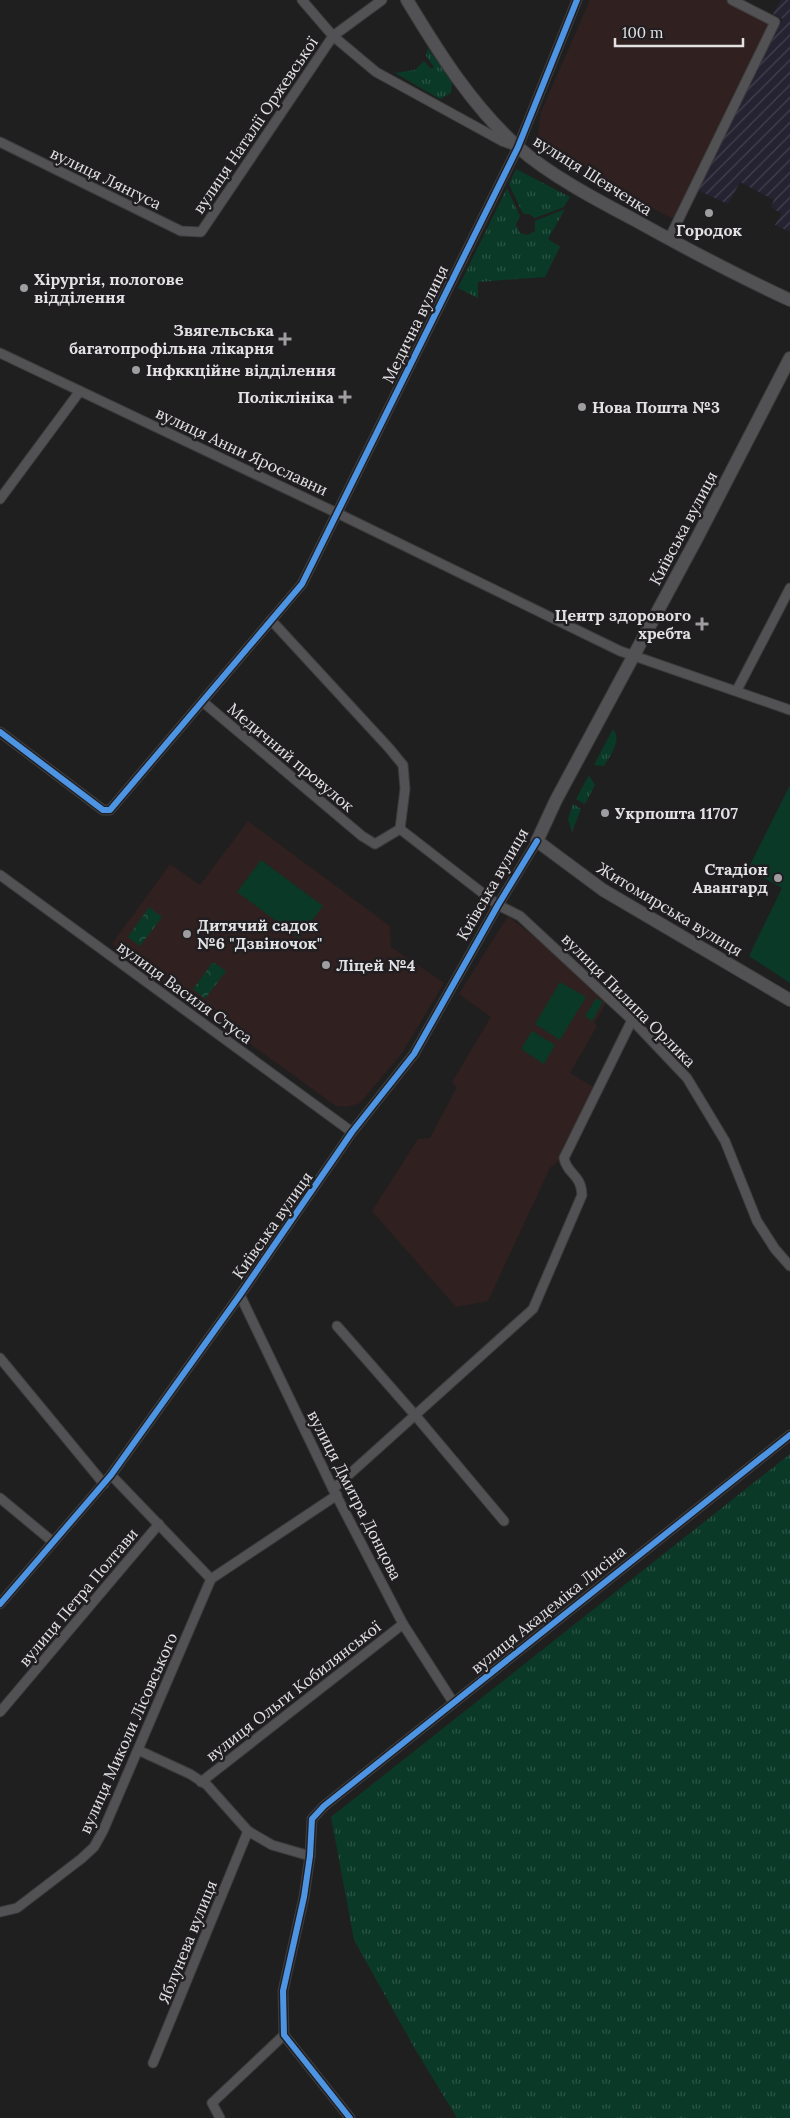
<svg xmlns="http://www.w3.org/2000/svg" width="790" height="2118" font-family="Lora,serif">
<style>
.industrial{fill:url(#industrial-furrows)}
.education{fill:#30201f}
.grass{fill:url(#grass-tufts)}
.forest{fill:url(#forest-crowns)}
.pitch{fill:#0a3928}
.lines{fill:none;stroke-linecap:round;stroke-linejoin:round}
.street-casing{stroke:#3c3c3d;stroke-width:11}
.secondary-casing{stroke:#3c3c3d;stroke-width:14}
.street{stroke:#525153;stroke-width:9}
.secondary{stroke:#525153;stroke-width:12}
.cycleway-casing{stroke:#201e21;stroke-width:9}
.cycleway{stroke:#4d94e3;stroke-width:6}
.poi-dot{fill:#9e9d9f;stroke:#201e21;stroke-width:2}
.labels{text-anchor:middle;stroke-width:5;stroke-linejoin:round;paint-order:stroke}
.street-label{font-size:16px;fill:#e2e1e3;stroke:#201e21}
.poi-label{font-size:16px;font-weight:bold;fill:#e2e1e3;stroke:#201e21;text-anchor:start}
</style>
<defs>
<pattern id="industrial-furrows" width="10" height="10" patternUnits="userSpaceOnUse" patternTransform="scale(1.25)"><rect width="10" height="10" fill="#252231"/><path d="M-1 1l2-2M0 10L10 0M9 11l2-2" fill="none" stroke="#44424f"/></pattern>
<pattern id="grass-tufts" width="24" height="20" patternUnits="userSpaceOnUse" patternTransform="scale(1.25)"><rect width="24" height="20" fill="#0a3928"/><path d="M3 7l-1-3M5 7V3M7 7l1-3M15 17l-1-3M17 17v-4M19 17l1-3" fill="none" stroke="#2d5547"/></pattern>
<pattern id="forest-crowns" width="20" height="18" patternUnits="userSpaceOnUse" patternTransform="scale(1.25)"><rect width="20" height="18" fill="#0a3928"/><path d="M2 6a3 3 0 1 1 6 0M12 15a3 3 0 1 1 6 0" fill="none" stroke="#2d5547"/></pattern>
</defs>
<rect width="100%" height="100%" fill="#201f20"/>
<!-- industrial -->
<path class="industrial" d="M 781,0 L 790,0 L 790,232 L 775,225 L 782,214 L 771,207 L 774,200 L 740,182 L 728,204 L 697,190 L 783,19 L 773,14 Z"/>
<!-- education -->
<g class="education">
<path d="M 590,0 L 726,0 L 770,24 L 673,219 L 618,190 L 538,136 L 541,112 Z"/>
<path d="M 248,821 L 390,926 L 391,947 L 444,983 L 402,1053 L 360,1103 L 347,1107 L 336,1106 L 112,944 L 170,864 L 200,885 Z"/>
<path d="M 508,916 L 541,942 L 607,1002 L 594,1023 L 597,1026 L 570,1073 L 595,1088 L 561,1159 L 550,1168 L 488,1301 L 456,1307 L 372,1211 L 418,1139 L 430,1138 L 457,1087 L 452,1082 L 491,1017 L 459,994 Z"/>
</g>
<!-- grass -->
<g class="grass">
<path d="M 428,48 L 452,83 L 451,93 L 440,99 L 395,73 L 415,70 L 424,61 L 431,69 L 434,67 L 426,56 Z"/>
<path d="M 516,169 L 570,197 L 564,207 L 535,218 L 529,214 L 523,214 L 509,184 Z"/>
<path d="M 507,188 L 520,216 L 516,225 L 520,233 L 528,235 L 535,231 L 535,221 L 565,209 L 548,239 L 560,247 L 545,277 L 478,282 L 478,298 L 458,288 Z"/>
<path d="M 613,729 C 622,741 611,754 604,766 L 594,765 Z"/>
<path d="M 589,775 L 595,785 L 585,804 L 576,799 Z"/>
<path d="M 573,804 L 581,809 L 572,832 L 568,819 Z"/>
<path d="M 790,1454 L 790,2118 L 457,2118 L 415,2049 L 354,1940 L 331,1817 Z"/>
</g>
<!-- forest -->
<g class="forest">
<path d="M 149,907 L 162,917 L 140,946 L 128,937 Z"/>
<path d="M 213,962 L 226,971 L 205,999 L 193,989 Z"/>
</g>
<!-- pitch -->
<g class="pitch">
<path d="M 790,785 L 790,983 L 749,956 L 782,888 L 748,869 Z"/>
<path d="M 261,860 L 323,906 L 299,938 L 237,892 Z"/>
<path d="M 560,982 L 586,997 L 560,1040 L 535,1024 Z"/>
<path d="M 596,998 L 603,1002 L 592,1021 L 585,1016 Z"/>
<path d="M 532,1031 L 555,1045 L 544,1064 L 521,1049 Z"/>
</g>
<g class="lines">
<!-- street casing -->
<g class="street-casing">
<g id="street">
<path d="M 302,0 L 333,36 L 376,72 L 502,141 L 513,145"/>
<path d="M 0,142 L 181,231 L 201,232 L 333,36 L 382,0"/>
<path d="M 669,239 L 775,22 L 732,0"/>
<path d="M 0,353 L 337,513 L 620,651 L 790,710"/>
<path d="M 0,499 L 80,391"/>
<path d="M 737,690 L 790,588"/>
<path d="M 203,702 L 362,836 L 375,844 L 400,829 L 405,789 L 403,765 L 389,748 L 271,620"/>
<path d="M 0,732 L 103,810 L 110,810 L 302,584 L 518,147 L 577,0"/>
<path d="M 400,829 L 498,905 L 520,916 L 632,1020 L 687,1078 L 725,1141 L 757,1221 L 775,1249 L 790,1266"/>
<path d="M 0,875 L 352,1132"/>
<path d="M 240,1295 L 333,1489 L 403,1624 L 453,1702"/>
<path d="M 337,1326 L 415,1415 L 504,1521"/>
<path d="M 0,1358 L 104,1484"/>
<path d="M 111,1475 L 211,1579 L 337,1495"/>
<path d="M 333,1489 L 533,1309 L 582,1195 C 581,1173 567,1175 564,1158 L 632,1020"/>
<path d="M 0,1498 L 53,1542"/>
<path d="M 0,1604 L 111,1475 L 240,1295 L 352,1132 L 414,1054 L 498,905 L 537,841"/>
<path d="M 0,1712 L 159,1524"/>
<path d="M 138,1750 L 190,1774 L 207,1785 L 248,1831 L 272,1845 L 310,1856"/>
<path d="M 201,1782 L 403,1624"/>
<path d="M 0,1912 L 17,1908 L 81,1859 L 94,1847 L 103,1831 L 211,1579"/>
<path d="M 153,2063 L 248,1831"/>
<path d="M 220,2118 L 212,2103 L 284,2035"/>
<path d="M 350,2118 L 284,2035 L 283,1991 L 304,1897 L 310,1856 L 312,1819 L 324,1806 L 790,1435"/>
</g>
</g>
<!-- secondary casing -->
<g class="secondary-casing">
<g id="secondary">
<path d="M 407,0 C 439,53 472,106 519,148 C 550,175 595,199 631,218 C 683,247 736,275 790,300"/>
<path d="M 790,358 L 697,538 L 556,800 L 537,841 L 603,890 L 790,1000"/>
</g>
</g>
<!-- street -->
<use href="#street" class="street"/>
<!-- secondary -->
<use href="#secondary" class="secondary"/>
<!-- cycleway casing -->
<g class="cycleway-casing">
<g id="cycleway">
<path d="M 0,732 L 103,810 L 110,810 L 302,584 L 518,147 L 577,0"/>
<path d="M 0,1604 L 111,1475 L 240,1295 L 352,1132 L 414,1054 L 498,905 L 537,841"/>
<path d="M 350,2118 L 284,2035 L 283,1991 L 304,1897 L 310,1856 L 312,1819 L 324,1806 L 790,1435"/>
</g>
</g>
<!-- cycleway -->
<use href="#cycleway" class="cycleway"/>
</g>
<!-- markers -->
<g class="poi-dot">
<circle cx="709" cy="213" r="5"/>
<circle cx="24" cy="288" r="5"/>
<path d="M282.5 331.5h5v5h5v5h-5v5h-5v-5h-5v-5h5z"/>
<circle cx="136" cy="370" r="5"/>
<path d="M342.5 389.5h5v5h5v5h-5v5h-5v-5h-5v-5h5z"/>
<circle cx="582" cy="407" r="5"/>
<path d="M699.5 616.5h5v5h5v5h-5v5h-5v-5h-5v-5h5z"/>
<circle cx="605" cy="813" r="5"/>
<circle cx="778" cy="878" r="5"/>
<circle cx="187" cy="934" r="5"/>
<circle cx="326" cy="965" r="5"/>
</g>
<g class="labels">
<!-- street labels -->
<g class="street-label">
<text transform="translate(255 125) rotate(-56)" y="6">вулиця Наталії Оржевської</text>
<text transform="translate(593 175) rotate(32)" y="6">вулиця Шевченка</text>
<text transform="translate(106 178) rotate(26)" y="6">вулиця Лянгуса</text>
<text transform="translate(415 324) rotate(-64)" y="6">Медична вулиця</text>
<text transform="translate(242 451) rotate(25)" y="6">вулиця Анни Ярославни</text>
<text transform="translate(683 528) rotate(-62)" y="6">Київська вулиця</text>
<text transform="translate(291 757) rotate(40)" y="6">Медичний провулок</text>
<text transform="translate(492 884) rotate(-60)" y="6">Київська вулиця</text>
<text transform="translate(670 909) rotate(31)" y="6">Житомирська вулиця</text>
<text transform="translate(185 992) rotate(36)" y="6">вулиця Василя Стуса</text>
<text transform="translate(629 1000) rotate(45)" y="6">вулиця Пилипа Орлика</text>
<text transform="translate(272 1225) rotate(-55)" y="6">Київська вулиця</text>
<text transform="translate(355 1495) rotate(63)" y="6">вулиця Дмитра Донцова</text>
<text transform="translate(78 1597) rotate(-50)" y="6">вулиця Петра Полтави</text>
<text transform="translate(548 1609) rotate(-39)" y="6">вулиця Академіка Лисіна</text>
<text transform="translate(293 1691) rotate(-38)" y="6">вулиця Ольги Кобилянської</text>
<text transform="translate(128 1733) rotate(-66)" y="6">вулиця Миколи Лісовського</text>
<text transform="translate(187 1942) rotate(-68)" y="6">Яблунева вулиця</text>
</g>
<!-- poi labels -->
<g class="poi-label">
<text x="709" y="236" text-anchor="middle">Городок</text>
<text x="34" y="285">Хірургія, пологове<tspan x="34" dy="18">відділення</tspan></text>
<text x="274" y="336" text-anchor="end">Звягельська<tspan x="274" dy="18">багатопрофільна лікарня</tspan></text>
<text x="146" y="376">Інфккційне відділення</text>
<text x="334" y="403" text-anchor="end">Поліклініка</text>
<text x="592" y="413">Нова Пошта №3</text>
<text x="691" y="621" text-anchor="end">Центр здорового<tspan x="691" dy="18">хребта</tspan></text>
<text x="615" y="819">Укрпошта 11707</text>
<text x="768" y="875" text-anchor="end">Стадіон<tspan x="768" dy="18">Авангард</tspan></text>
<text x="197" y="931">Дитячий садок<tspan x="197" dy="18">№6 "Дзвіночок"</tspan></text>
<text x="336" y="971">Ліцей №4</text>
</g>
</g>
<!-- scale -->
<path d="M615 38v8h128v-8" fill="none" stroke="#e2e1e3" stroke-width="2.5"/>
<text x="622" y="38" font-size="15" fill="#e2e1e3" stroke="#201e21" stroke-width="4" paint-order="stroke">100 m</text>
</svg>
